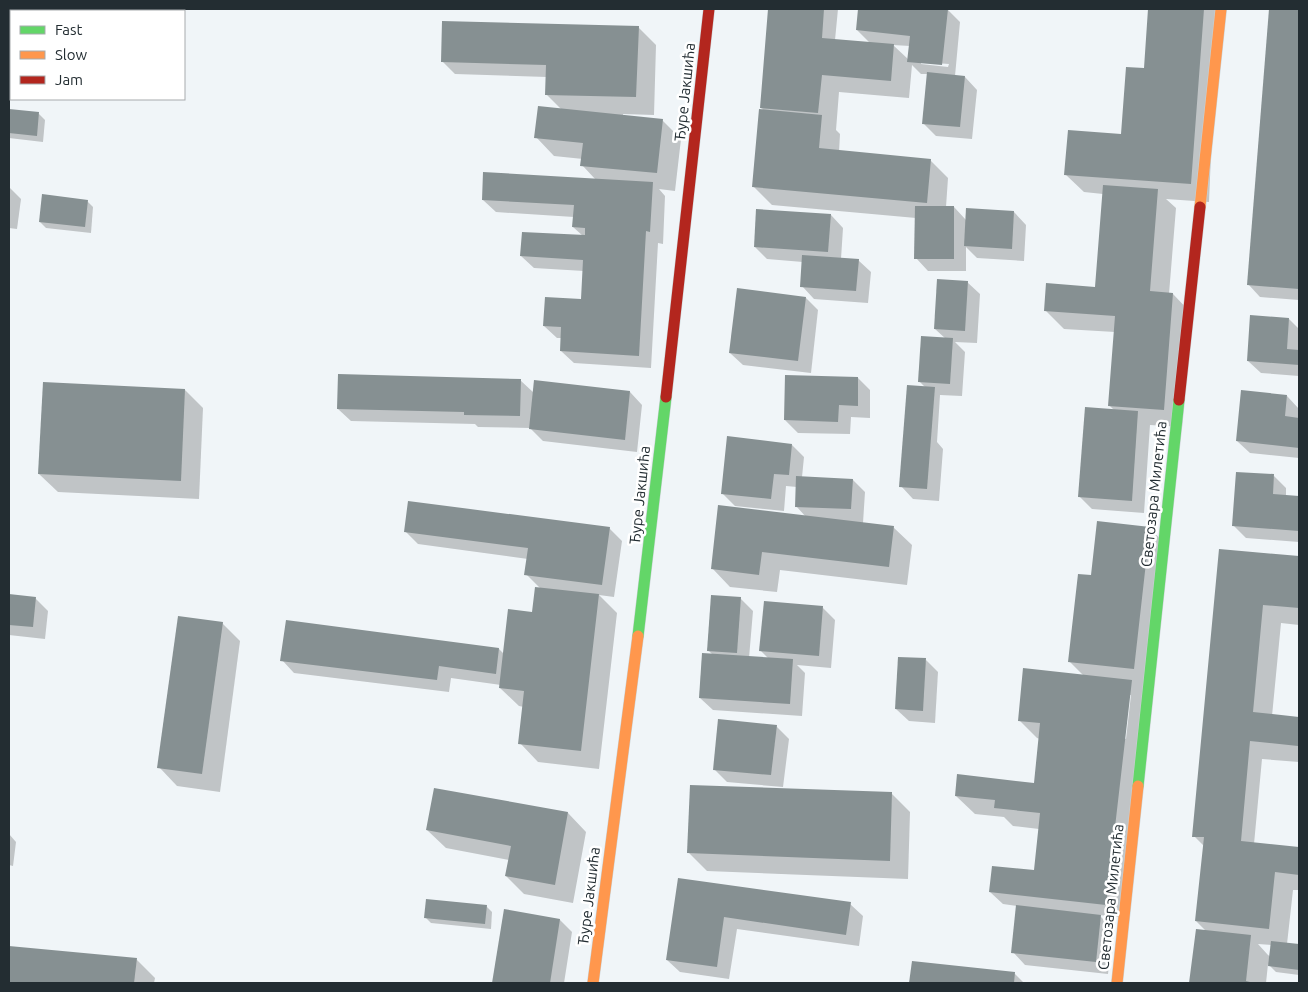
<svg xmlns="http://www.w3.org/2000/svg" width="1308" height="992" font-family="Ubuntu,sans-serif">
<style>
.shadow{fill:#0003;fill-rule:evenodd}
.building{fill:#869092}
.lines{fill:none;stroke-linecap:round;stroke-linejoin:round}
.fast-casing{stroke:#cad2d5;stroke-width:12}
.slow-casing{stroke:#cad2d5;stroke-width:12}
.jam-casing{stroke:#cad2d5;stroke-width:12}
.fast{stroke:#63d668;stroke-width:11}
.slow{stroke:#ff974d;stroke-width:11}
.jam{stroke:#b3261e;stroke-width:11}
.labels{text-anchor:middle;stroke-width:5;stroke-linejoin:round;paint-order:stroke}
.street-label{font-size:15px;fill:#232d32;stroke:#fff}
</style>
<rect width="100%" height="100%" fill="#f0f5f8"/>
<!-- shadow -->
<g class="shadow">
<path d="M 9,9 L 88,9 L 88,11 L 68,10 L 68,11 L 11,11 L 11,15 L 9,14 Z"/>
<path d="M 769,9 L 838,9 L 835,40 L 870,43 L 857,30 L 859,10 L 839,9 L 954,9 L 953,10 L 948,10 L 960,22 L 955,76 L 965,77 L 977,90 L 972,139 L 936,136 L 923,123 L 928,74 L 921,74 L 912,65 L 909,98 L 839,92 L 836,130 L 840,134 L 839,152 L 930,160 L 948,178 L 946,207 L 954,207 L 966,220 L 1014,212 L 1026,225 L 1024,261 L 977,258 L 966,247 L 966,271 L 928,271 L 916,258 L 916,218 L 772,205 L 753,186 L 764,111 L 761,108 ZM 893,45 L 910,46 L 909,60 ZM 921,62 L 949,64 L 948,67 L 921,64 Z"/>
<path d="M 1150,9 L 1217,9 L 1209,202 L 1166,199 L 1176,208 L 1169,294 L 1173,294 L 1191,313 L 1182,427 L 1150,425 L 1144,513 L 1092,509 L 1079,496 L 1114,410 L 1109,405 L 1115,332 L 1064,329 L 1045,310 L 1096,289 L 1103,194 L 1084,192 L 1065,174 L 1122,135 L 1147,69 L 1145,67 Z"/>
<path d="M 1271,9 L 1299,9 L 1299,300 L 1260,297 L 1248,284 Z"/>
<path d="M 638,27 L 656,45 L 654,115 L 623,114 L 623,116 L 662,120 L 681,139 L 675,191 L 659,189 L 665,196 L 663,244 L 658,243 L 651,368 L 574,363 L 561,351 L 562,338 L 557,338 L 544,326 L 582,300 L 584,271 L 534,268 L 521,256 L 583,236 L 573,227 L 574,217 L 496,212 L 483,200 L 596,180 L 582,165 L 583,159 L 554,156 L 536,137 L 562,110 L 546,94 L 547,77 L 455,74 L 442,61 Z"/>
<rect x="9" y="34" width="2" height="35"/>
<path d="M 9,111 L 39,114 L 45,120 L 43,142 L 9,138 Z"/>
<path d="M 9,187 L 21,199 L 17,229 L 9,228 Z"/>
<path d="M 87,201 L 93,207 L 91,233 L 46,228 L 40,222 Z"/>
<path d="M 831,215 L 843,228 L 841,259 L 858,260 L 871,272 L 868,303 L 814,299 L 802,286 L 803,262 L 767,259 L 755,247 Z"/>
<path d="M 967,282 L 980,294 L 977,343 L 955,342 L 965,352 L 962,396 L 940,395 L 937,442 L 943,449 L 939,501 L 913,499 L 901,486 L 926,388 L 919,381 L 946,339 L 935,329 Z"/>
<path d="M 806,298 L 818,310 L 811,373 L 743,365 L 730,353 Z"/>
<path d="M 1289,319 L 1299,329 L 1299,376 L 1261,373 L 1248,361 Z"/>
<path d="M 858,378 L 870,390 L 870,418 L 851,417 L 850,434 L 798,433 L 785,420 Z"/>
<path d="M 520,380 L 534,393 L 630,392 L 642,405 L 637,452 L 543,441 L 530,428 L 478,427 L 475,424 L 351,421 L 338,409 Z"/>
<path d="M 185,390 L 203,408 L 199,499 L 58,492 L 39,474 Z"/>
<path d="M 1287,396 L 1299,409 L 1299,458 L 1250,453 L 1237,441 Z"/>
<path d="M 792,445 L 804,457 L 802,477 L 853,480 L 865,492 L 863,523 L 893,527 L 912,545 L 907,585 L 780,570 L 777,592 L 730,587 L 712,568 L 806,517 L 796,506 L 797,487 L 786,486 L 784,511 L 735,506 L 722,493 Z"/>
<path d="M 1274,476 L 1286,488 L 1286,496 L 1299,497 L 1299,542 L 1246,538 L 1234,526 Z"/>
<path d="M 609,528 L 622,541 L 614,597 L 599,595 L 617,613 L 599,769 L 538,762 L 520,743 L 524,707 L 519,706 L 500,688 L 501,685 L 451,678 L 449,692 L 294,673 L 282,660 L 499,649 L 504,654 L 533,614 L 540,588 L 526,574 L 528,559 L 418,544 L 405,531 Z"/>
<path d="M 1149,528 L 1168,546 L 1119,917 L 1099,915 L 1113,929 L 1108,974 L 1025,965 L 1013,952 L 1017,906 L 1003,904 L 990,892 L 1035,872 L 1039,829 L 1013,826 L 1004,817 L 975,814 L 956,796 L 1036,784 L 1040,739 L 1037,738 L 1019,720 L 1084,676 L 1069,661 L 1092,576 ZM 1129,695 L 1131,695 L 1126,739 L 1124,738 Z"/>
<path d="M 1221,550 L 1299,557 L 1299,625 L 1281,623 L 1272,716 L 1299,718 L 1299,762 L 1262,759 L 1254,844 L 1299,849 L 1299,890 L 1293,890 L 1287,944 L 1299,945 L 1299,975 L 1276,972 L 1268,964 L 1266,983 L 1190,983 L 1197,931 L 1207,932 L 1196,921 L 1205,847 L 1194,836 ZM 1258,944 L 1272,945 L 1271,957 L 1268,955 Z"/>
<path d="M 9,595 L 35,598 L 48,611 L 45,639 L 9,635 Z"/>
<path d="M 740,598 L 753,611 L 749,658 L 769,659 L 761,651 L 822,607 L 835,620 L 831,668 L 797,665 L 805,673 L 802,716 L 713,710 L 700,698 L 713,655 L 708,650 Z"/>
<path d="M 222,623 L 240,641 L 220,792 L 177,786 L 159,767 Z"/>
<path d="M 926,660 L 938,672 L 935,723 L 909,721 L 896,709 Z"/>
<path d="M 776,726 L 789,739 L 783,787 L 727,782 L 714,769 Z"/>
<path d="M 892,794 L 910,812 L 908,879 L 707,871 L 688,852 Z"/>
<path d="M 568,813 L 586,832 L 573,903 L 524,894 L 506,876 L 509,860 L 446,848 L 427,830 Z"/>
<path d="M 9,834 L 16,842 L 13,866 L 9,865 Z"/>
<path d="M 679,880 L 850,904 L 863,916 L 859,946 L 737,929 L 729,979 L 680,972 L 667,960 Z"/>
<path d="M 486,906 L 492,912 L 491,929 L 431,923 L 425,917 Z"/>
<path d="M 505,911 L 560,920 L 572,932 L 564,983 L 494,983 Z"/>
<path d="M 9,947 L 136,959 L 155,978 L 154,983 L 9,983 Z"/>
<path d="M 913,962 L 1015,974 L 1024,983 L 911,983 Z"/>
</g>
<!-- building -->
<g class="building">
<path d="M 768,9 L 824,9 L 822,38 L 894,44 L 891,81 L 822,75 L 818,113 L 760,108 Z"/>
<path d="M 858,9 L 948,9 L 942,65 L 907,62 L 910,36 L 856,30 Z"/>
<path d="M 1148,9 L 1204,9 L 1191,184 L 1064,175 L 1068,130 L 1121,134 L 1126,67 L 1144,68 Z"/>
<path d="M 1269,9 L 1299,9 L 1299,289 L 1247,285 Z"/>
<path d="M 442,21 L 639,26 L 636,97 L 545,95 L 546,65 L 441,62 Z"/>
<path d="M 9,32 L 11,33 L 11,59 L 9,59 Z"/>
<path d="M 927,72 L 965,76 L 960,127 L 922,124 Z"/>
<path d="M 538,106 L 663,119 L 657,173 L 580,166 L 583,143 L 534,138 Z"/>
<path d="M 9,109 L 39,112 L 37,136 L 9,133 Z"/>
<path d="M 759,109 L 822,115 L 819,148 L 931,159 L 927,203 L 752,187 Z"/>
<path d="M 483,172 L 653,182 L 650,232 L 646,231 L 639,356 L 560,351 L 561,327 L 543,326 L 545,297 L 581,299 L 583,260 L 520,256 L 522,232 L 585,235 L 585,228 L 572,227 L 574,205 L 482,200 Z"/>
<path d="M 1103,185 L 1158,189 L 1150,291 L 1173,293 L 1164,410 L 1108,406 L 1115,316 L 1044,311 L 1046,283 L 1095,287 Z"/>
<path d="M 42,194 L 88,200 L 85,227 L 39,222 Z"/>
<path d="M 915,206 L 954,206 L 954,259 L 914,259 Z"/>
<path d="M 966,208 L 1014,211 L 1012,249 L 964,246 Z"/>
<path d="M 756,209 L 831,214 L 828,252 L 754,247 Z"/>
<path d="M 802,255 L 859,259 L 856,291 L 800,287 Z"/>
<path d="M 937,279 L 968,281 L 965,331 L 934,329 Z"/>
<path d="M 737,288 L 806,297 L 798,361 L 729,353 Z"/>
<path d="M 1250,315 L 1289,318 L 1287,349 L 1299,350 L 1299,365 L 1247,361 Z"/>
<path d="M 921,336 L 953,338 L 950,384 L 918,382 Z"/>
<path d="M 338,374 L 521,379 L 520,416 L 464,415 L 464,412 L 337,409 Z"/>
<path d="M 785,375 L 858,377 L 858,406 L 839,405 L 838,422 L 784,420 Z"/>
<path d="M 534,380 L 630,391 L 625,440 L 529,429 Z"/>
<path d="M 43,382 L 185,389 L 181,481 L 38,474 Z"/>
<path d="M 907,385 L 935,387 L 927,489 L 899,487 Z"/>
<path d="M 1241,390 L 1287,395 L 1285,416 L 1299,418 L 1299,448 L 1236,441 Z"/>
<path d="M 1085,407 L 1138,411 L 1132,501 L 1078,497 Z"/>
<path d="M 727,436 L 792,444 L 789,475 L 774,474 L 771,499 L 721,494 Z"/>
<path d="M 1236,472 L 1274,474 L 1273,494 L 1299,496 L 1299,531 L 1232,526 Z"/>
<path d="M 796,476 L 853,479 L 851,509 L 795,507 Z"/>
<path d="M 408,501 L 610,527 L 602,585 L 524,575 L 528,548 L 404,532 Z"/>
<path d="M 718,505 L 894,526 L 889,567 L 762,552 L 759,575 L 711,569 Z"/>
<path d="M 1097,521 L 1150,527 L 1134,669 L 1068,662 L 1078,574 L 1091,575 Z"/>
<path d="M 1219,549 L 1299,556 L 1299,608 L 1263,605 L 1253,712 L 1299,717 L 1298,746 L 1250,741 L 1241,841 L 1299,847 L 1299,875 L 1275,872 L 1269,929 L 1195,921 L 1204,837 L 1192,837 Z"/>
<path d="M 535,587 L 599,594 L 581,751 L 518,744 L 524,691 L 499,688 L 508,609 L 532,612 Z"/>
<path d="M 9,594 L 36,597 L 33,627 L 9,625 Z"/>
<path d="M 711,595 L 741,597 L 737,653 L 707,651 Z"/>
<path d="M 764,601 L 823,606 L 819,656 L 759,651 Z"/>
<path d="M 178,616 L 223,622 L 202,774 L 157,768 Z"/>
<path d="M 286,620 L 499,648 L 496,674 L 439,666 L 437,680 L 280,661 Z"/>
<path d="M 702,653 L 793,659 L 790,704 L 699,698 Z"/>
<path d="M 898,657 L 926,658 L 923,711 L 895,709 Z"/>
<path d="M 1023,668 L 1132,680 L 1106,905 L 989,892 L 992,866 L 1034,870 L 1040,813 L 994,808 L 995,800 L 955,796 L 957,774 L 1034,783 L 1040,723 L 1018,721 Z"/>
<path d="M 718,719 L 777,725 L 771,775 L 713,770 Z"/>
<path d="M 690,785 L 892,792 L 890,861 L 687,853 Z"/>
<path d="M 434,788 L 568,812 L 555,885 L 505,876 L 511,846 L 426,830 Z"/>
<path d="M 678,878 L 851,902 L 846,935 L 724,917 L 717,967 L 666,960 Z"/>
<path d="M 426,899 L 487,905 L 485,924 L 424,918 Z"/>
<path d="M 1016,905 L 1101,915 L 1096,962 L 1011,953 Z"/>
<path d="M 504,909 L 560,919 L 550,983 L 492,983 Z"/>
<path d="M 1196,929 L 1251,935 L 1246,981 L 1254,983 L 1189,983 Z"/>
<path d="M 1271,941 L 1299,944 L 1299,970 L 1268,966 Z"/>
<path d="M 9,946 L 137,958 L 134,983 L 16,983 L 9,982 Z"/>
<path d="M 912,961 L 1015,972 L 1014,983 L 909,983 Z"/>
</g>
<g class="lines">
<!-- fast casing -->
<g class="fast-casing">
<g id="fast">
<path d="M 638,636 L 666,397"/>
<path d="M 1138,786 L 1179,400"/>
</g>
</g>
<!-- slow casing -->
<g class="slow-casing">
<g id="slow">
<path d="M 1200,207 L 1221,9"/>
<path d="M 593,983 L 638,636"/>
<path d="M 1117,983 L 1138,786"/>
</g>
</g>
<!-- jam casing -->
<g class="jam-casing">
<g id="jam">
<path d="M 666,397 L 709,9"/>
<path d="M 1179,400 L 1200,207"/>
</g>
</g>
<!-- fast -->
<use href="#fast" class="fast"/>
<!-- slow -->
<use href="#slow" class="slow"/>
<!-- jam -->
<use href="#jam" class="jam"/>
</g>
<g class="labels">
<!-- street labels -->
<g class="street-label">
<text transform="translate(685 92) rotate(-84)" y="5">Ђуре Јакшића</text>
<text transform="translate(1154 494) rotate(-84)" y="5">Светозара Милетића</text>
<text transform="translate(640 495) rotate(-84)" y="5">Ђуре Јакшића</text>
<text transform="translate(589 896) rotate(-83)" y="5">Ђуре Јакшића</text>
<text transform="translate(1111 897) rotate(-84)" y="5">Светозара Милетића</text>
</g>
</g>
<!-- border -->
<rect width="1308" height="992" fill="none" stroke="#232d32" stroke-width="20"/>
<!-- legend -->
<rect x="10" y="10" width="175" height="90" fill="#ffffff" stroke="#a7abad"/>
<rect x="20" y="26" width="25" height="8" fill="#63d668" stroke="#a7abad"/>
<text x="55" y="35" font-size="15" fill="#232d32">Fast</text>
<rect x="20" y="51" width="25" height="8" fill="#ff974d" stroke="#a7abad"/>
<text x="55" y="60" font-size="15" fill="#232d32">Slow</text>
<rect x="20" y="76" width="25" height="8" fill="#b3261e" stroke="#a7abad"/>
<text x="55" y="85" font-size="15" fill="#232d32">Jam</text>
</svg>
